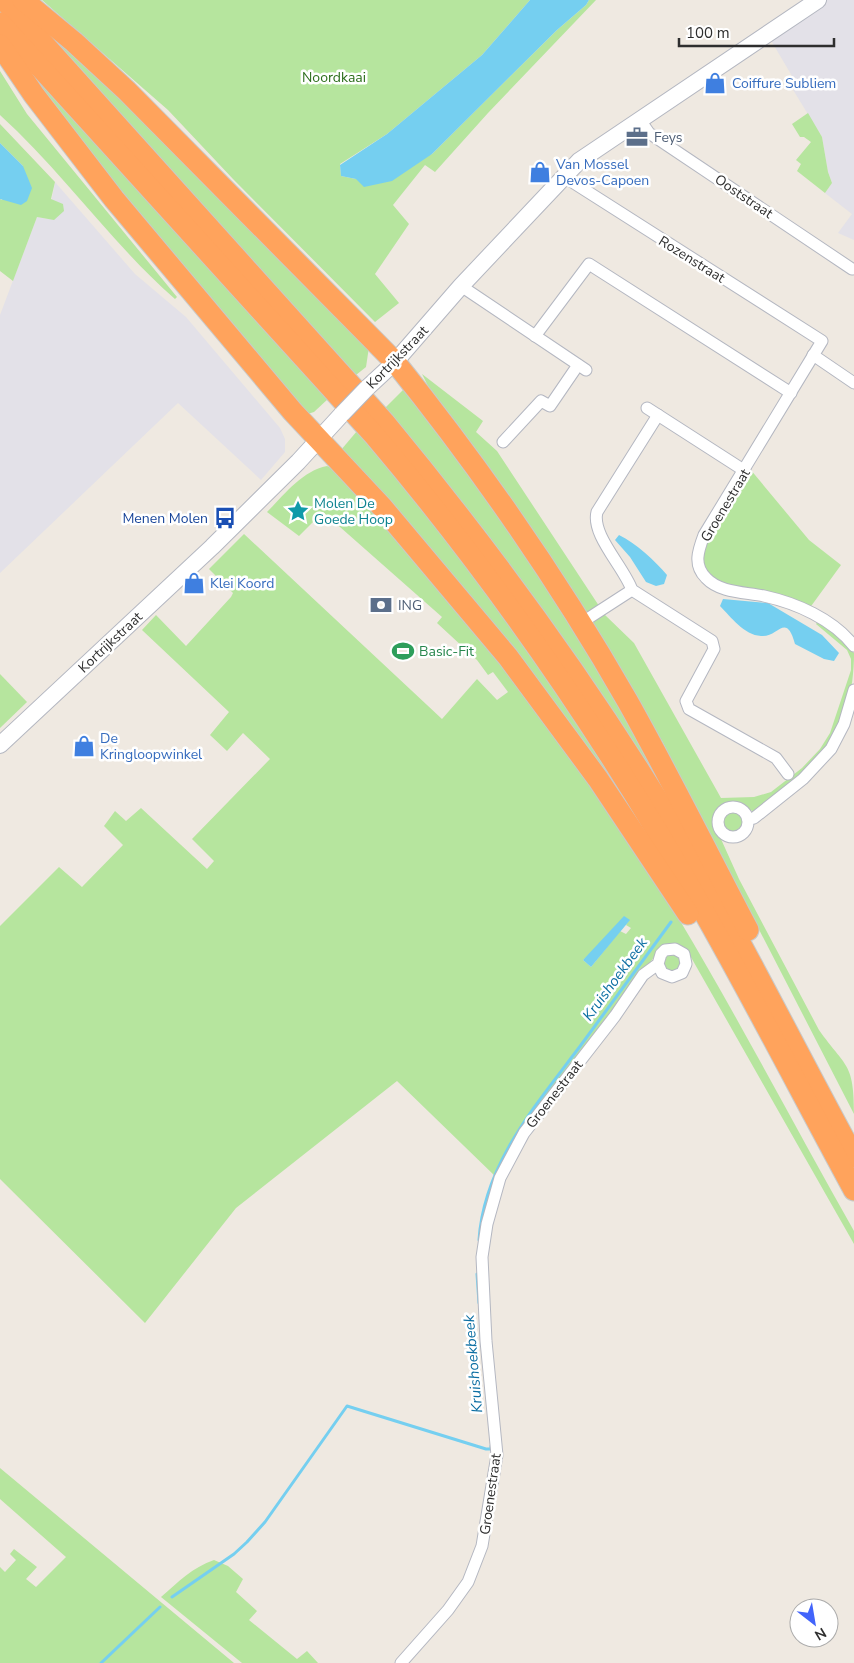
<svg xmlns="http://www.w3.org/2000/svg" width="854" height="1663" font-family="'Nunito Sans',sans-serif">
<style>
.industrial{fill:#e3e1e8}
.green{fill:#b6e59e;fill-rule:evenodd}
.water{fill:#75cff0}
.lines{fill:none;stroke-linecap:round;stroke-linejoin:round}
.stream{stroke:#75cff0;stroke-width:3}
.street-casing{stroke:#b4b7c1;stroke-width:13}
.secondary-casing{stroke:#b4b7c1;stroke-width:18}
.highway-casing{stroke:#c9c9c9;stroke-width:23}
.street{stroke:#fff;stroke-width:11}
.secondary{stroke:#fff;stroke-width:16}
.highway{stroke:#ffa35c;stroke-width:21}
.secondary-bridge-casing{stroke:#b4b7c1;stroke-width:18;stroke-linecap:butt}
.secondary-bridge{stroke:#fff;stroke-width:16}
.labels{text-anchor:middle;stroke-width:5;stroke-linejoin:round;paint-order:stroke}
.park-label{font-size:14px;fill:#2c6e1b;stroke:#fff}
.shop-label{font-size:14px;fill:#366cbe;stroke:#fff;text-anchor:start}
.service-label{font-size:14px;fill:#4e5e75;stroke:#fff;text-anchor:start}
.street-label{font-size:14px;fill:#2e2e2e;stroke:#fff}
.culture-label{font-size:14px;fill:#0d838f;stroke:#fff;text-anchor:start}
.transit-label{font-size:14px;fill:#164399;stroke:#fff;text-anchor:end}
.leisure-label{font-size:14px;fill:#27864d;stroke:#fff;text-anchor:start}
.water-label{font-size:15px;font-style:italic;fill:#0d6fa3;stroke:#fff}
</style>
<rect width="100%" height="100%" fill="#efe9e1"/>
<!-- industrial -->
<g class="industrial">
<path d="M 826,0 L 854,0 L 854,240 L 838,233 L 852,214 L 825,193 L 832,183 L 828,172 L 822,137 L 787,80 L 792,76 L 769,37 Z"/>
<path d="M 55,182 L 135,274 L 186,317 L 280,428 L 285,439 L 285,452 L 261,480 L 178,403 L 0,573 L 0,315 L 37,217 L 48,219 Z"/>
</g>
<!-- green -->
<g class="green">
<path d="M 42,0 L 530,0 L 482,55 L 387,134 L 340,164 L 341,176 L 356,179 L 432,154 L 557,30 L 586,5 L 589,0 L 596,0 L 488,113 L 435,172 L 425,165 L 393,205 L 409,224 L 375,274 L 399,303 L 375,322 L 233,179 L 168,110 Z"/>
<path d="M 50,43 L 59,43 L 79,58 L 369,347 L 366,367 L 356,375 Z"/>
<path d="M 26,61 L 329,398 L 314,412 L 304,415 L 132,210 L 32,80 Z"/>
<path d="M 0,71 L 27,114 L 177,297 L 175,299 C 111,243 63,172 0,115 Z"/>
<path d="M 808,113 L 822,137 L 828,172 L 832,183 L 825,193 L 797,171 L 801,164 L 796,160 L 811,142 L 804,137 L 800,137 L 792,124 Z"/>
<path d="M 0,124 L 55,182 L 51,199 L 63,204 L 64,211 L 54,220 L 37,217 L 13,281 L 0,271 L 0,199 L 2,200 L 23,166 L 0,143 Z"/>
<path d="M 422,374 L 483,421 L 476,432 L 497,451 L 605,615 L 634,643 L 721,798 L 754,797 L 771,792 L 802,768 L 820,749 L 830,733 L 851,670 L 851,659 L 847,650 L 816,624 L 819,620 L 854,653 C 854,690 845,732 819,761 C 805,777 773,798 755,812 L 734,803 L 725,806 L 715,816 L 716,828 L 739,879 L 819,1030 C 846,1068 854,1062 854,1114 L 662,741 L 525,519 L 458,425 L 431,392 Z"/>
<path d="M 404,389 L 542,571 L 716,879 L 522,583 L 485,531 L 385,408 Z"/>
<path d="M 357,431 L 396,474 L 530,649 L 674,874 L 341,450 Z"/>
<path d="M 327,466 L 333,469 C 460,608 581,757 679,919 C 740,1021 795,1127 854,1231 L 854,1244 L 688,952 L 659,950 L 497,1178 L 397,1081 L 236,1208 L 145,1323 L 0,1179 L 0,926 L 59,867 L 82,887 L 123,845 L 104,826 L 115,811 L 126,821 L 141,808 L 207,869 L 214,861 L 192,839 L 270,759 L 243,733 L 227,751 L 210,735 L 229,712 L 142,630 L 156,615 L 186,646 L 231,597 L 233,593 L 209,569 L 244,534 L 442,719 L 477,679 L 497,700 L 508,692 L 493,672 L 488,675 L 477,660 L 437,623 L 442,617 L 323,512 L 299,536 L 267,512 C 285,494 302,471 327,466 ZM 629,920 L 626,925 L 631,928 L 626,934 L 620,931 L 591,967 L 583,960 Z"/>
<path d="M 750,469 L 809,540 L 841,565 L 809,609 L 719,582 L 705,570 L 701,559 L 703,546 Z"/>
<path d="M 0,674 L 27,702 L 0,728 Z"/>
<circle cx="733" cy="822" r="11"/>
<path d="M 664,953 L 682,956 L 679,971 L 666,972 L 662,956 Z"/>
<path d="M 0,1468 L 234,1663 L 0,1663 L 0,1567 L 5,1572 L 16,1560 L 10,1554 L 14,1549 L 37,1567 L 26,1579 L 36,1587 L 66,1557 L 0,1499 Z"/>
<path d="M 214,1560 L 228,1566 L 243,1579 L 236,1592 L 257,1611 L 249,1620 L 297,1659 L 307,1651 L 318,1663 L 242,1663 L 161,1597 C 178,1582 193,1567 214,1560 Z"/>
</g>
<!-- water -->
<g class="water">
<path d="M 530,0 L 589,0 L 586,5 L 557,30 L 432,154 L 392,181 L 364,187 L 356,179 L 341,176 L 340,165 L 387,134 L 482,55 Z"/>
<path d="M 0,143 L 23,166 L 32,188 L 27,201 L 21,205 L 0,199 Z"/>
<path d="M 619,535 C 636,543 655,561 667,575 L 664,584 L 656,586 L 646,582 L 630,557 L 615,540 Z"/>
<path d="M 723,599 L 768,603 L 822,635 L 839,653 L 834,661 L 824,659 L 795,644 C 786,611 778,638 761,636 C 744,635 731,617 720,606 Z"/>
<path d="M 624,916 L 630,920 L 591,967 L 583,960 Z"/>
</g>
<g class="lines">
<!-- stream -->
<g class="stream">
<path d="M 479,1240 C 484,1163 537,1104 581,1045 C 611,1004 641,963 671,922"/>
<path d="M 477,1274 L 479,1303"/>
<path d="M 172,1597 L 234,1554 L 247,1542 L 265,1522 L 347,1406 L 486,1449 L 491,1449 L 491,1446"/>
<path d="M 101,1663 L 160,1607"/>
</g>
<!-- street casing -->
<g class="street-casing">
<g id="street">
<path d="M 640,120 L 649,133 L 852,269"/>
<path d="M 563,176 L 822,341 L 704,535 C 698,551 693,565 706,578 C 720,593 745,592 764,596 C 796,603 833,619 854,646"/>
<path d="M 461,286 L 586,370"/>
<path d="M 535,336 L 589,264 L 791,393"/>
<path d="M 813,355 L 854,383"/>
<path d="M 647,408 L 745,471"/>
<path d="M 658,415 L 597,512 C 591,535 624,567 632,590 L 712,641 L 714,649 L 686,701 L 689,709 L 776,758 L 788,774"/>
<path d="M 503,442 L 541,401 L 550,406 L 578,365"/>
<path d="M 581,623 L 632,590"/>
<circle cx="733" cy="822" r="15"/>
<path d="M 748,819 L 754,818 L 803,779 L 831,749 L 844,724 L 854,690"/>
<path d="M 401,1663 L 448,1610 L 468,1582 L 482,1546 L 497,1455 L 486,1341 L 482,1257 L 487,1224 L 500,1178 L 524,1133 L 615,1016 L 643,975 L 658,964 L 661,954 L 665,950 L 675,949 L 684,954 L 686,964 L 682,973 L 672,977 L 662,973 L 658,964"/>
</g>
</g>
<!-- secondary casing -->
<g class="secondary-casing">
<g id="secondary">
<path d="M 367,388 L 395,362 L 461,286 L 579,161 L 818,0"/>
<path d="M 0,745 L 212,547 L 298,462 L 342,414"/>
</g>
</g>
<!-- highway casing -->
<g class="highway-casing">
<g id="highway">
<path d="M 4,0 L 384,422 C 489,549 586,681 671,822 C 737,930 793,1046 854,1157"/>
<path d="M 23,0 L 74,42 L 127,91 L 395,362 C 481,469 560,583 628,702 C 670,777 708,854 748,930"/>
<path d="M 0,23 L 374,435 C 479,559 573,692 657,831 C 727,948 789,1070 854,1190"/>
<path d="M 0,45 L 34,95 L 114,199 L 293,412 L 382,507 L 508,657 L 598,779 L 688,914"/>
</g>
</g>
<!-- street -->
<use href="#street" class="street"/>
<!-- secondary -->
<use href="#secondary" class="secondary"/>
<!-- highway -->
<use href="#highway" class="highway"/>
<!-- secondary-bridge casing -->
<g class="secondary-bridge-casing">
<path id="secondary-bridge" d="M 342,414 L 367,388"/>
</g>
<!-- secondary-bridge -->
<use href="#secondary-bridge" class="secondary-bridge"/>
</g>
<!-- icons -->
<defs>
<g id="shop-bare" transform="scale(1.725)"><path d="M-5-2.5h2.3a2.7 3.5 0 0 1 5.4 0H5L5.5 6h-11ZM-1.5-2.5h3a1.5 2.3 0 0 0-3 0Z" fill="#3f7fe0" stroke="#fff" stroke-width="2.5" paint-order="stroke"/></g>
<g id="office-bare" transform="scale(1.725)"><path d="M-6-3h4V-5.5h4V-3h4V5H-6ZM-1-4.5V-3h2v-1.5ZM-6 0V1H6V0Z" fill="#5c6f8a" stroke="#fff" stroke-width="2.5" paint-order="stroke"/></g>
<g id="sight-bare" transform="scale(1.725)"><path d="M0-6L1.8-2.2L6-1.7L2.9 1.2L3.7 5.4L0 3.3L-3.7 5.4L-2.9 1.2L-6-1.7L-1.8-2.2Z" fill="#0f9aa8" stroke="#fff" stroke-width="2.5" paint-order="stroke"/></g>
<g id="bus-bare" transform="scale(1.725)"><path d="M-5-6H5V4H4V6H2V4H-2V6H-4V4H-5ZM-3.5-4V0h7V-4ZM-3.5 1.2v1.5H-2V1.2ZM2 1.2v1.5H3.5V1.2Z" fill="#1a4fb4" stroke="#fff" stroke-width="2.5" paint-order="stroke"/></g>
<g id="bank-bare" transform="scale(1.725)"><path d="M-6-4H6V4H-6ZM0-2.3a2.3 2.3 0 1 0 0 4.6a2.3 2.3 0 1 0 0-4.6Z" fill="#5c6f8a" stroke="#fff" stroke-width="2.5" paint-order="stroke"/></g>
<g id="stadium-bare" transform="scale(1.725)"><path d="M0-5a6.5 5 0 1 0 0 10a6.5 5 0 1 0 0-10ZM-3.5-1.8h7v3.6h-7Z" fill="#2e9e5b" stroke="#fff" stroke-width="2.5" paint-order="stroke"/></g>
</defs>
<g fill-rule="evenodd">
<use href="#shop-bare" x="715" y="83"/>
<use href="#office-bare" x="637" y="137"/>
<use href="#shop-bare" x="540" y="172"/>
<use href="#sight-bare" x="298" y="511"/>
<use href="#bus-bare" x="225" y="518"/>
<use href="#shop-bare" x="194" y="583"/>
<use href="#bank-bare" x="381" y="605"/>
<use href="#stadium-bare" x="403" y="651"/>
<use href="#shop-bare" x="84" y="746"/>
</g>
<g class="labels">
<!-- park labels -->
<g class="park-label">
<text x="334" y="82">Noordkaai</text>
</g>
<!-- shop labels -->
<g class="shop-label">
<text x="732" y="88">Coiffure Subliem</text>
<text x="556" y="169">Van Mossel<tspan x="556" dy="16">Devos-Capoen</tspan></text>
<text x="210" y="588">Klei Koord</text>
<text x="100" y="743">De<tspan x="100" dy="16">Kringloopwinkel</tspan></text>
</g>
<!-- service labels -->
<g class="service-label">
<text x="654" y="142">Feys</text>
<text x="398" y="610">ING</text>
</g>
<!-- street labels -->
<g class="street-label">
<text transform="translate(744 196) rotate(34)" y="5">Ooststraat</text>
<text transform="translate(692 259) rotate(32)" y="5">Rozenstraat</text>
<text transform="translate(397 357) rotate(-46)" y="5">Kortrijkstraat</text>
<text transform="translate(725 505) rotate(-59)" y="5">Groenestraat</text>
<text transform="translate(110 642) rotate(-43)" y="5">Kortrijkstraat</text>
<text transform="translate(554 1094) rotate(-52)" y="5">Groenestraat</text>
<text transform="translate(490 1494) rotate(-82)" y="5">Groenestraat</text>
</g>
<!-- culture labels -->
<g class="culture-label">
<text x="314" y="508">Molen De<tspan x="314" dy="16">Goede Hoop</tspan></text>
</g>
<!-- transit labels -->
<g class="transit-label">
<text x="208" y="523">Menen Molen</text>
</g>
<!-- leisure labels -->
<g class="leisure-label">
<text x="419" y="656">Basic-Fit</text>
</g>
<!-- water labels -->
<g class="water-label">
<text transform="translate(615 979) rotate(-54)" y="5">Kruishoekbeek</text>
<text transform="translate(473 1364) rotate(-95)" y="5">Kruishoekbeek</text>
</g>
</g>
<!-- north arrow -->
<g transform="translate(814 1623) rotate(149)"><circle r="24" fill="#ffffff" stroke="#ababab"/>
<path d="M0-4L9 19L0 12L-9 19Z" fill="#4264fb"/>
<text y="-8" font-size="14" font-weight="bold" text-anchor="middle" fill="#2e2e2e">N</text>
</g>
<!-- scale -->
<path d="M679 38v8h155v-8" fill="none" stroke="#2e2e2e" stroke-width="2.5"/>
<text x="686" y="38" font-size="15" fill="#2e2e2e" stroke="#ffffff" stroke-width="4" paint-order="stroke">100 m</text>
</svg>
